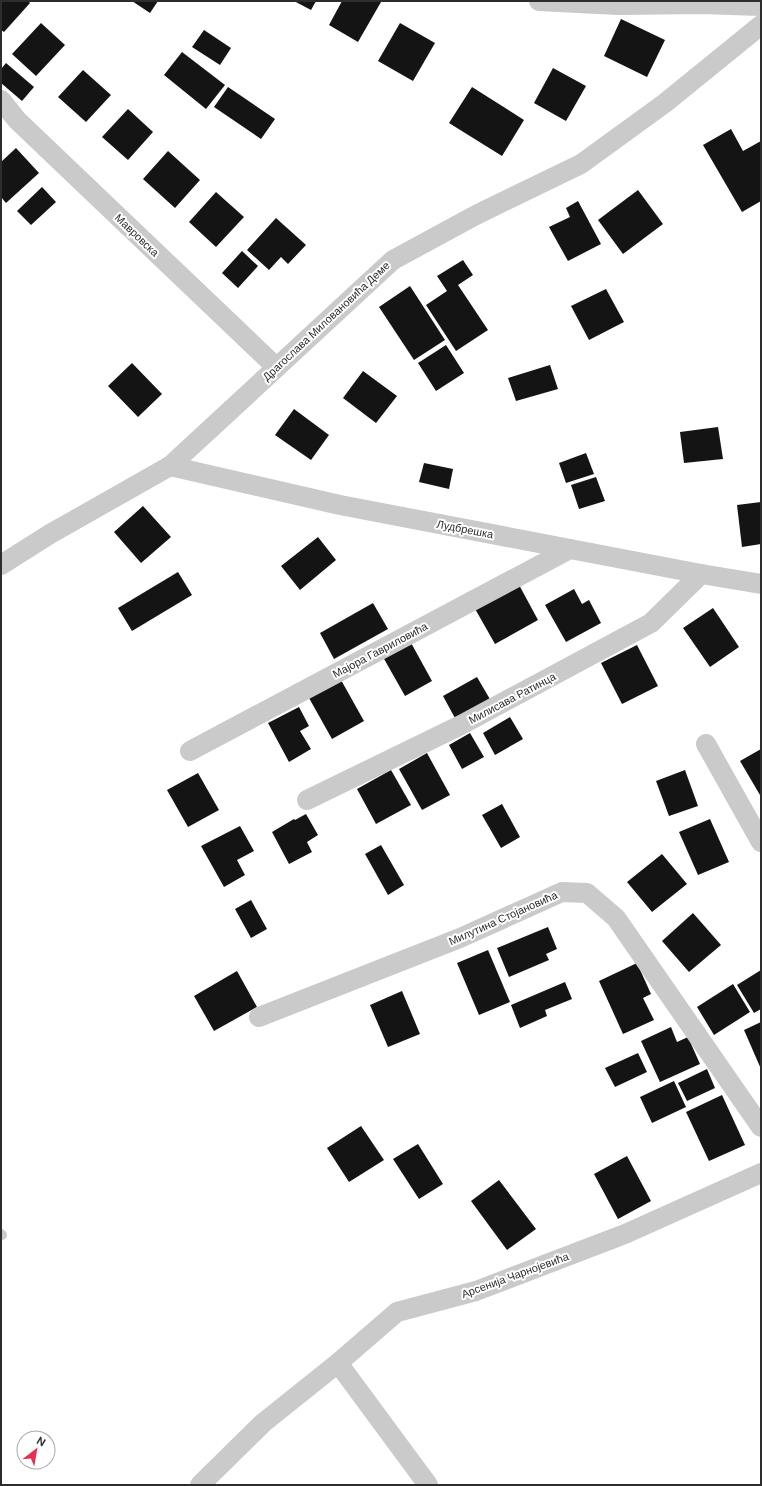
<svg xmlns="http://www.w3.org/2000/svg" width="762" height="1486" font-family="'DM Sans',sans-serif">
<style>
.building{fill:#141414}
.lines{fill:none;stroke-linecap:round;stroke-linejoin:round}
.lane{stroke:#cacaca;stroke-width:10}
.street{stroke:#cacaca;stroke-width:20}
.labels{text-anchor:middle;stroke-width:4;stroke-linejoin:round;paint-order:stroke}
.street-label{font-size:11px;fill:#2d2d2d;stroke:#fff}
</style>
<rect width="100%" height="100%" fill="#fff"/>
<!-- building -->
<g class="building">
<path d="M 1,1 L 28,1 L 30,3 L 4,32 L 1,30 Z"/>
<path d="M 132,1 L 158,1 L 150,13 Z"/>
<path d="M 294,1 L 316,1 L 311,10 Z"/>
<path d="M 342,1 L 378,1 L 381,2 L 358,42 L 329,25 Z"/>
<path d="M 621,19 L 665,40 L 647,77 L 604,56 Z"/>
<path d="M 41,23 L 65,45 L 36,76 L 12,54 Z"/>
<path d="M 400,23 L 435,43 L 413,81 L 378,61 Z"/>
<path d="M 204,30 L 231,48 L 220,65 L 192,47 Z"/>
<path d="M 182,52 L 225,85 L 206,109 L 164,75 Z"/>
<path d="M 6,63 L 34,87 L 22,101 L 1,83 L 1,69 Z"/>
<path d="M 553,68 L 586,86 L 566,121 L 534,103 Z"/>
<path d="M 83,70 L 111,95 L 86,122 L 58,97 Z"/>
<path d="M 228,87 L 275,119 L 261,139 L 214,107 Z"/>
<path d="M 472,87 L 524,120 L 502,156 L 449,123 Z"/>
<path d="M 128,109 L 153,132 L 128,160 L 102,137 Z"/>
<path d="M 731,129 L 743,151 L 761,141 L 761,201 L 742,212 L 703,145 Z"/>
<path d="M 16,148 L 39,173 L 6,203 L 1,197 L 1,162 Z"/>
<path d="M 168,151 L 200,180 L 175,208 L 143,179 Z"/>
<path d="M 42,187 L 56,202 L 31,225 L 17,211 Z"/>
<path d="M 638,190 L 663,224 L 623,254 L 598,220 Z"/>
<path d="M 216,192 L 244,217 L 216,247 L 189,222 Z"/>
<path d="M 578,201 L 601,244 L 568,261 L 549,227 L 570,217 L 566,208 Z"/>
<path d="M 276,218 L 306,245 L 288,264 L 281,257 L 269,270 L 247,250 Z"/>
<path d="M 242,251 L 258,266 L 238,288 L 222,273 Z"/>
<path d="M 463,260 L 473,275 L 458,285 L 488,330 L 456,351 L 426,305 L 447,291 L 437,276 Z"/>
<path d="M 410,286 L 445,340 L 414,360 L 379,307 Z"/>
<path d="M 606,289 L 624,322 L 589,340 L 571,306 Z"/>
<path d="M 446,345 L 464,373 L 436,391 L 418,363 Z"/>
<path d="M 132,363 L 162,394 L 138,417 L 108,386 Z"/>
<path d="M 550,365 L 558,389 L 516,401 L 508,378 Z"/>
<path d="M 363,371 L 397,396 L 376,423 L 343,398 Z"/>
<path d="M 294,409 L 329,435 L 311,460 L 275,435 Z"/>
<path d="M 718,427 L 723,459 L 684,463 L 680,432 Z"/>
<path d="M 586,453 L 594,474 L 566,483 L 559,463 Z"/>
<path d="M 424,463 L 453,469 L 449,489 L 419,482 Z"/>
<path d="M 596,477 L 605,501 L 579,509 L 571,485 Z"/>
<path d="M 761,502 L 761,544 L 742,547 L 737,505 Z"/>
<path d="M 143,506 L 171,537 L 141,563 L 114,532 Z"/>
<path d="M 318,537 L 336,560 L 300,590 L 281,566 Z"/>
<path d="M 178,572 L 192,595 L 132,631 L 118,608 Z"/>
<path d="M 518,583 L 538,620 L 495,644 L 474,607 Z"/>
<path d="M 574,589 L 582,604 L 589,600 L 601,623 L 566,642 L 545,605 Z"/>
<path d="M 373,603 L 388,629 L 334,659 L 320,633 Z"/>
<path d="M 713,608 L 739,647 L 710,667 L 683,628 Z"/>
<path d="M 410,641 L 432,681 L 405,696 L 383,657 Z"/>
<path d="M 637,645 L 658,686 L 622,704 L 601,663 Z"/>
<path d="M 477,677 L 491,701 L 456,720 L 443,696 Z"/>
<path d="M 341,680 L 364,721 L 332,739 L 309,698 Z"/>
<path d="M 299,707 L 309,726 L 300,731 L 311,749 L 289,762 L 268,723 Z"/>
<path d="M 510,717 L 523,739 L 495,755 L 483,733 Z"/>
<path d="M 470,733 L 484,757 L 462,769 L 449,745 Z"/>
<path d="M 761,749 L 761,794 L 760,795 L 740,761 Z"/>
<path d="M 427,753 L 450,795 L 422,810 L 399,769 Z"/>
<path d="M 391,770 L 411,805 L 376,824 L 357,789 Z"/>
<path d="M 685,770 L 698,806 L 669,816 L 656,781 Z"/>
<path d="M 198,773 L 219,810 L 188,827 L 167,790 Z"/>
<path d="M 502,804 L 520,837 L 501,848 L 482,815 Z"/>
<path d="M 306,814 L 318,835 L 307,842 L 312,852 L 289,864 L 272,832 L 294,819 L 295,820 Z"/>
<path d="M 710,819 L 729,862 L 698,875 L 679,832 Z"/>
<path d="M 240,826 L 254,851 L 237,860 L 245,875 L 224,887 L 201,846 Z"/>
<path d="M 381,845 L 404,885 L 388,895 L 365,854 Z"/>
<path d="M 662,854 L 687,884 L 652,912 L 627,882 Z"/>
<path d="M 251,900 L 267,929 L 251,938 L 235,909 Z"/>
<path d="M 693,913 L 721,945 L 689,972 L 662,941 Z"/>
<path d="M 548,927 L 557,949 L 546,954 L 549,960 L 509,977 L 497,948 Z"/>
<path d="M 488,950 L 510,1002 L 479,1015 L 457,963 Z"/>
<path d="M 637,963 L 651,994 L 643,998 L 654,1020 L 623,1034 L 599,981 Z"/>
<path d="M 761,970 L 761,1009 L 754,1013 L 737,985 Z"/>
<path d="M 237,971 L 257,1007 L 214,1031 L 194,996 Z"/>
<path d="M 565,982 L 572,999 L 545,1010 L 547,1016 L 520,1028 L 511,1005 Z"/>
<path d="M 733,984 L 750,1012 L 714,1035 L 697,1007 Z"/>
<path d="M 402,991 L 420,1034 L 388,1047 L 370,1005 Z"/>
<path d="M 761,1022 L 761,1069 L 744,1030 Z"/>
<path d="M 671,1027 L 677,1042 L 688,1037 L 700,1064 L 660,1082 L 641,1041 Z"/>
<path d="M 638,1053 L 647,1072 L 615,1087 L 605,1068 Z"/>
<path d="M 707,1069 L 715,1088 L 687,1101 L 678,1083 Z"/>
<path d="M 674,1081 L 686,1107 L 652,1123 L 640,1097 Z"/>
<path d="M 722,1095 L 745,1145 L 709,1161 L 686,1112 Z"/>
<path d="M 361,1126 L 384,1160 L 349,1182 L 327,1148 Z"/>
<path d="M 418,1144 L 443,1184 L 419,1199 L 393,1159 Z"/>
<path d="M 627,1156 L 651,1201 L 618,1219 L 594,1174 Z"/>
<path d="M 499,1180 L 536,1229 L 507,1250 L 471,1201 Z"/>
</g>
<g class="lines">
<!-- lane -->
<path class="lane" d="M 1,1234 L 2,1235"/>
<!-- street -->
<g class="street">
<path d="M 539,1 L 618,5 L 701,4 L 761,6"/>
<path d="M 1,100 L 17,120 L 276,367"/>
<path d="M 170,466 L 340,505 L 701,574 L 761,584"/>
<path d="M 1,565 L 50,534 L 170,466 L 393,260 L 476,215 L 581,164 L 665,103 L 761,25"/>
<path d="M 706,744 L 761,842"/>
<path d="M 190,751 L 570,549"/>
<path d="M 307,800 L 461,725 L 651,623 L 701,574"/>
<path d="M 259,1017 L 460,938 L 562,892 L 587,893 L 616,918 L 761,1127"/>
<path d="M 338,1363 L 428,1485"/>
<path d="M 200,1485 L 263,1423 L 338,1363 L 397,1312 L 476,1291 L 625,1234 L 761,1173"/>
</g>
</g>
<g class="labels">
<!-- street labels -->
<g class="street-label">
<text transform="translate(137 235) rotate(44)" y="4">Мавровска</text>
<text transform="translate(326 321) rotate(-43)" y="4">Драгослава Миловановића Деме</text>
<text transform="translate(465 529) rotate(11)" y="4">Лудбрешка</text>
<text transform="translate(380 650) rotate(-28)" y="4">Мајора Гавриловића</text>
<text transform="translate(512 698) rotate(-28)" y="4">Милисава Ратинца</text>
<text transform="translate(503 918) rotate(-24)" y="4">Милутина Стојановића</text>
<text transform="translate(515 1275) rotate(-20)" y="4">Арсенија Чарнојевића</text>
</g>
</g>
<!-- border -->
<rect width="762" height="1486" fill="none" stroke="#2d2d2d" stroke-width="4"/>
<!-- north arrow -->
<g transform="translate(36 1450) rotate(31)"><circle r="19" fill="#ffffff" stroke="#ababab"/>
<path d="M0-3L7 15L0 10L-7 15Z" fill="#e23151"/>
<text y="-6" font-size="11" font-weight="bold" text-anchor="middle" fill="#2d2d2d">N</text>
</g>
</svg>
